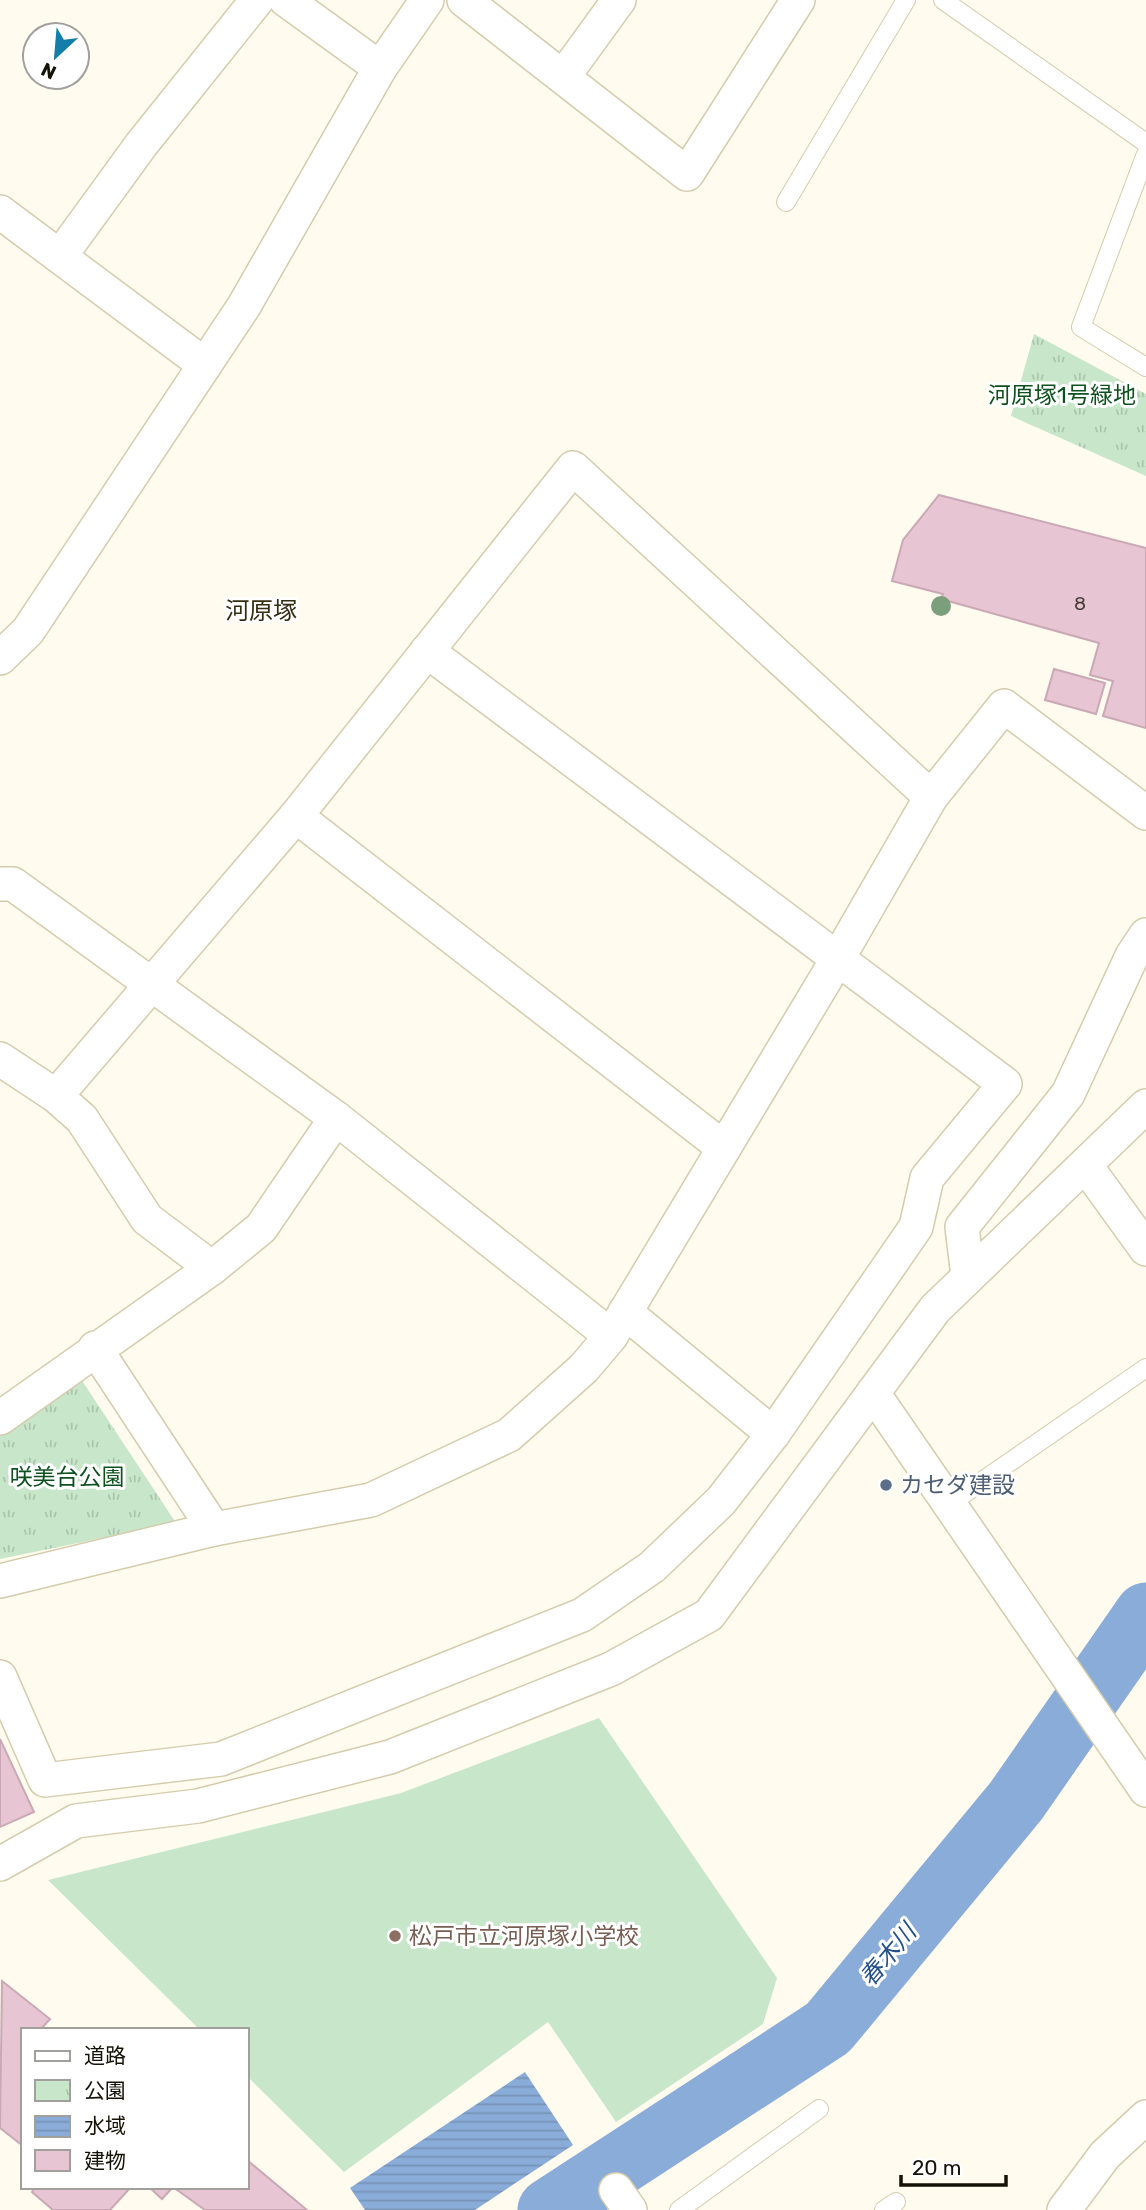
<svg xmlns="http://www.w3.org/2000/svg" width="1146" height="2210" font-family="Rubik,'Noto Sans JP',sans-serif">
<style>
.grass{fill:#c8e7ca}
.park{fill:url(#park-tufts)}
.water{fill:url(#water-rules)}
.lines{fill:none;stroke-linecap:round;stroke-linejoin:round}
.river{stroke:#8aacd8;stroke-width:63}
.building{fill:#e7c5d2;stroke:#caa8b5;stroke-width:2}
.lane-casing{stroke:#d5ccad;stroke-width:20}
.street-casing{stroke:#d5ccad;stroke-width:36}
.lane{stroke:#fff;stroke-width:18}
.street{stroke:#fff;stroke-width:33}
.tree{fill:#7b9e7c}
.service-dot{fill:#5c6f8a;stroke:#fff;stroke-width:2.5}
.education-dot{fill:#8d6e63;stroke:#fff;stroke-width:2.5}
.labels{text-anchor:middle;stroke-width:6;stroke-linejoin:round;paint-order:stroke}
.number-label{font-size:19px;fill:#4a3f3a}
.park-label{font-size:23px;fill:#0f511e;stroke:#fff}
.service-label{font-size:23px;fill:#4e5e75;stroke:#fff;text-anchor:start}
.education-label{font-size:23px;fill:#785e54;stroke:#fff;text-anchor:start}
.neighbourhood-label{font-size:24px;fill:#362e14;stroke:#fff}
.water-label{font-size:24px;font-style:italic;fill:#25528a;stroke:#fff}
</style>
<defs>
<pattern id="park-tufts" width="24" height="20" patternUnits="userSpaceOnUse" patternTransform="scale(1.75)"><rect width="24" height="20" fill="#c8e7ca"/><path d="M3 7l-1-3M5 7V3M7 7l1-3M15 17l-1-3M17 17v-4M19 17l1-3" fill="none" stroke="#abc5ac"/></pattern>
<pattern id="water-rules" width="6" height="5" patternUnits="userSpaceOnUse" patternTransform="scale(1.75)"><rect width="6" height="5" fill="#8aacd8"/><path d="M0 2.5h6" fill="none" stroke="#7693b8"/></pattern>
</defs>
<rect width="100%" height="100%" fill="#fffbee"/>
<!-- grass -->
<path class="grass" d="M 599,1718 L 777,1978 L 763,2024 L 616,2122 L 548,2022 L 344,2172 L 247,2076 L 247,2030 L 200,2030 L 48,1880 L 401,1793 Z"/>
<!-- park -->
<g class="park">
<path d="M 1034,334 L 1146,394 L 1146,476 L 1011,416 Z"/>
<path d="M 75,1370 L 176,1523 L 0,1559 L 0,1428 Z"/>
</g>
<!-- water -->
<path class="water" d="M 525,2072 L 573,2145 L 475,2210 L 365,2210 L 350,2188 Z"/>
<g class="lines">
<!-- river -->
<path class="river" d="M 549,2210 L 828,2028 L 1016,1801 L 1146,1614"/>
</g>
<!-- building -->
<g class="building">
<path d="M 939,495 L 1146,548 L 1146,728 L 1103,716 L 1113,681 L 1090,675 L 1099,643 L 941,599 L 943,594 L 892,581 L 903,540 Z"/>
<path d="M 1054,669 L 1105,683 L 1096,714 L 1045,700 Z"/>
<path d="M 0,1739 L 34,1812 L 0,1827 Z"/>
<path d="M 2,1981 L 50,2019 L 40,2030 L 23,2030 L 23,2146 L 0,2128 Z"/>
<path d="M 247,2160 L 307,2210 L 205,2210 L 173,2187 L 247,2187 Z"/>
<path d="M 35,2187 L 131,2187 L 110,2210 L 53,2210 L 32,2192 Z"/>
<path d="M 149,2187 L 173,2187 L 162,2199 Z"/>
</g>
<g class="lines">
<!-- lane casing -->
<g class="lane-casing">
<g id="lane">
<path d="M 943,0 L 1146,143"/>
<path d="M 1146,154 L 1081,327 L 1146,367"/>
<path d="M 786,202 L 906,0"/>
<path d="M 949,1504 L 1146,1368"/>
<path d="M 679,2210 L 819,2109"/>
<path d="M 884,2210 L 896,2202"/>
</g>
</g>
<!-- street casing -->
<g class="street-casing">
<g id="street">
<path d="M 286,0 L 380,68"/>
<path d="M 464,0 L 687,174 L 798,0"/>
<path d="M 563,77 L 619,0"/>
<path d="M 0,212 L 205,365"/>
<path d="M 61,255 L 141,145 L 257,0"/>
<path d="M 0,658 L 28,631 L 244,306 L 380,68 L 427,0"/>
<path d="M 296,816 L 724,1148"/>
<path d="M 0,884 L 13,884 L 336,1118"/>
<path d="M 0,1059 L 56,1096 L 82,1119 L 147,1219 L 212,1268"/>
<path d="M 56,1096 L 296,816 L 573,468 L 931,797"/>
<path d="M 1086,1166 L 1146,1249"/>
<path d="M 968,1276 L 962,1227 L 1068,1094 L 1132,956 L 1146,935"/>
<path d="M 625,1312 L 773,1434"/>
<path d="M 95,1348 L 214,1529"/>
<path d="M 873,1393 L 1146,1790"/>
<path d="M 0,1418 L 212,1268 L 261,1228 L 336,1118 L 611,1336"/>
<path d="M 0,1581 L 214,1529 L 371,1500 L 509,1435 L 584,1368 L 611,1336 L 837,960 L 931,797 L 1004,706 L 1146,813"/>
<path d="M 0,1677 L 45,1780 L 221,1759 L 582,1615 L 652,1567 L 721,1501 L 773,1434 L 916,1227 L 927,1178 L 1005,1084 L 427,651"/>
<path d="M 0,1864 L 76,1821 L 198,1806 L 390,1757 L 611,1669 L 709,1615 L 935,1309 L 1146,1106"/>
<path d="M 616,2190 L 630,2210"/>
<path d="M 1064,2210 L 1105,2155 L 1146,2117"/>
</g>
</g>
<!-- lane -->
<use href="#lane" class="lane"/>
<!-- street -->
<use href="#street" class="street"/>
</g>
<!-- trees -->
<circle class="tree" cx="941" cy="606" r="10"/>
<!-- markers -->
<circle class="service-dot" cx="886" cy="1485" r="7"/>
<circle class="education-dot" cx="395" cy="1936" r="7"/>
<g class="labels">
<!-- number labels -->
<g class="number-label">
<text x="1080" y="610">8</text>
</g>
<!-- park labels -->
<g class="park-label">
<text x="1062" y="403">河原塚1号緑地</text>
<text x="67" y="1485">咲美台公園</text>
</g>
<!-- service labels -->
<g class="service-label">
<text x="900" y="1493">カセダ建設</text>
</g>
<!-- education labels -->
<g class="education-label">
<text x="409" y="1944">松戸市立河原塚小学校</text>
</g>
<!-- neighbourhood labels -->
<g class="neighbourhood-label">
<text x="261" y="619">河原塚</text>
</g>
<!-- water labels -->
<g class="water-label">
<text transform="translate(888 1955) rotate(-50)" y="8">春木川</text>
</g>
</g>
<!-- legend -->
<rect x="21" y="2028" width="228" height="161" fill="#ffffff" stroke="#a1a09c" stroke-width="2"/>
<rect x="35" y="2051" width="35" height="10" fill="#ffffff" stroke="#a1a09c" stroke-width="2"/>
<text x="84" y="2063" font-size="21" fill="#151207">道路</text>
<rect x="35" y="2080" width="35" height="21" fill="url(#park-tufts)" stroke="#a1a09c" stroke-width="2"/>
<text x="84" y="2098" font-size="21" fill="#151207">公園</text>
<rect x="35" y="2116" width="35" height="21" fill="url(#water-rules)" stroke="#a1a09c" stroke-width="2"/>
<text x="84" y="2133" font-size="21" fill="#151207">水域</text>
<rect x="35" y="2150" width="35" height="21" fill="#e7c5d2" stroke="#a1a09c" stroke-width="2"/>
<text x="84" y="2168" font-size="21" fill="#151207">建物</text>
<!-- north arrow -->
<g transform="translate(56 56) rotate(206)"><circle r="33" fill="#ffffff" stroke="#a1a09c" stroke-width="2"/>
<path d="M0-5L12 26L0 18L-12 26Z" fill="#137fa8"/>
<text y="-10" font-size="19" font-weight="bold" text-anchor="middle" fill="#151207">N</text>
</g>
<!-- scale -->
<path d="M901 2175v10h105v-10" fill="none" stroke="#151207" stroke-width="3.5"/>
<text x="912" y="2175" font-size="21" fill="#151207" stroke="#ffffff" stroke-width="5" paint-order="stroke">20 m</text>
</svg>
